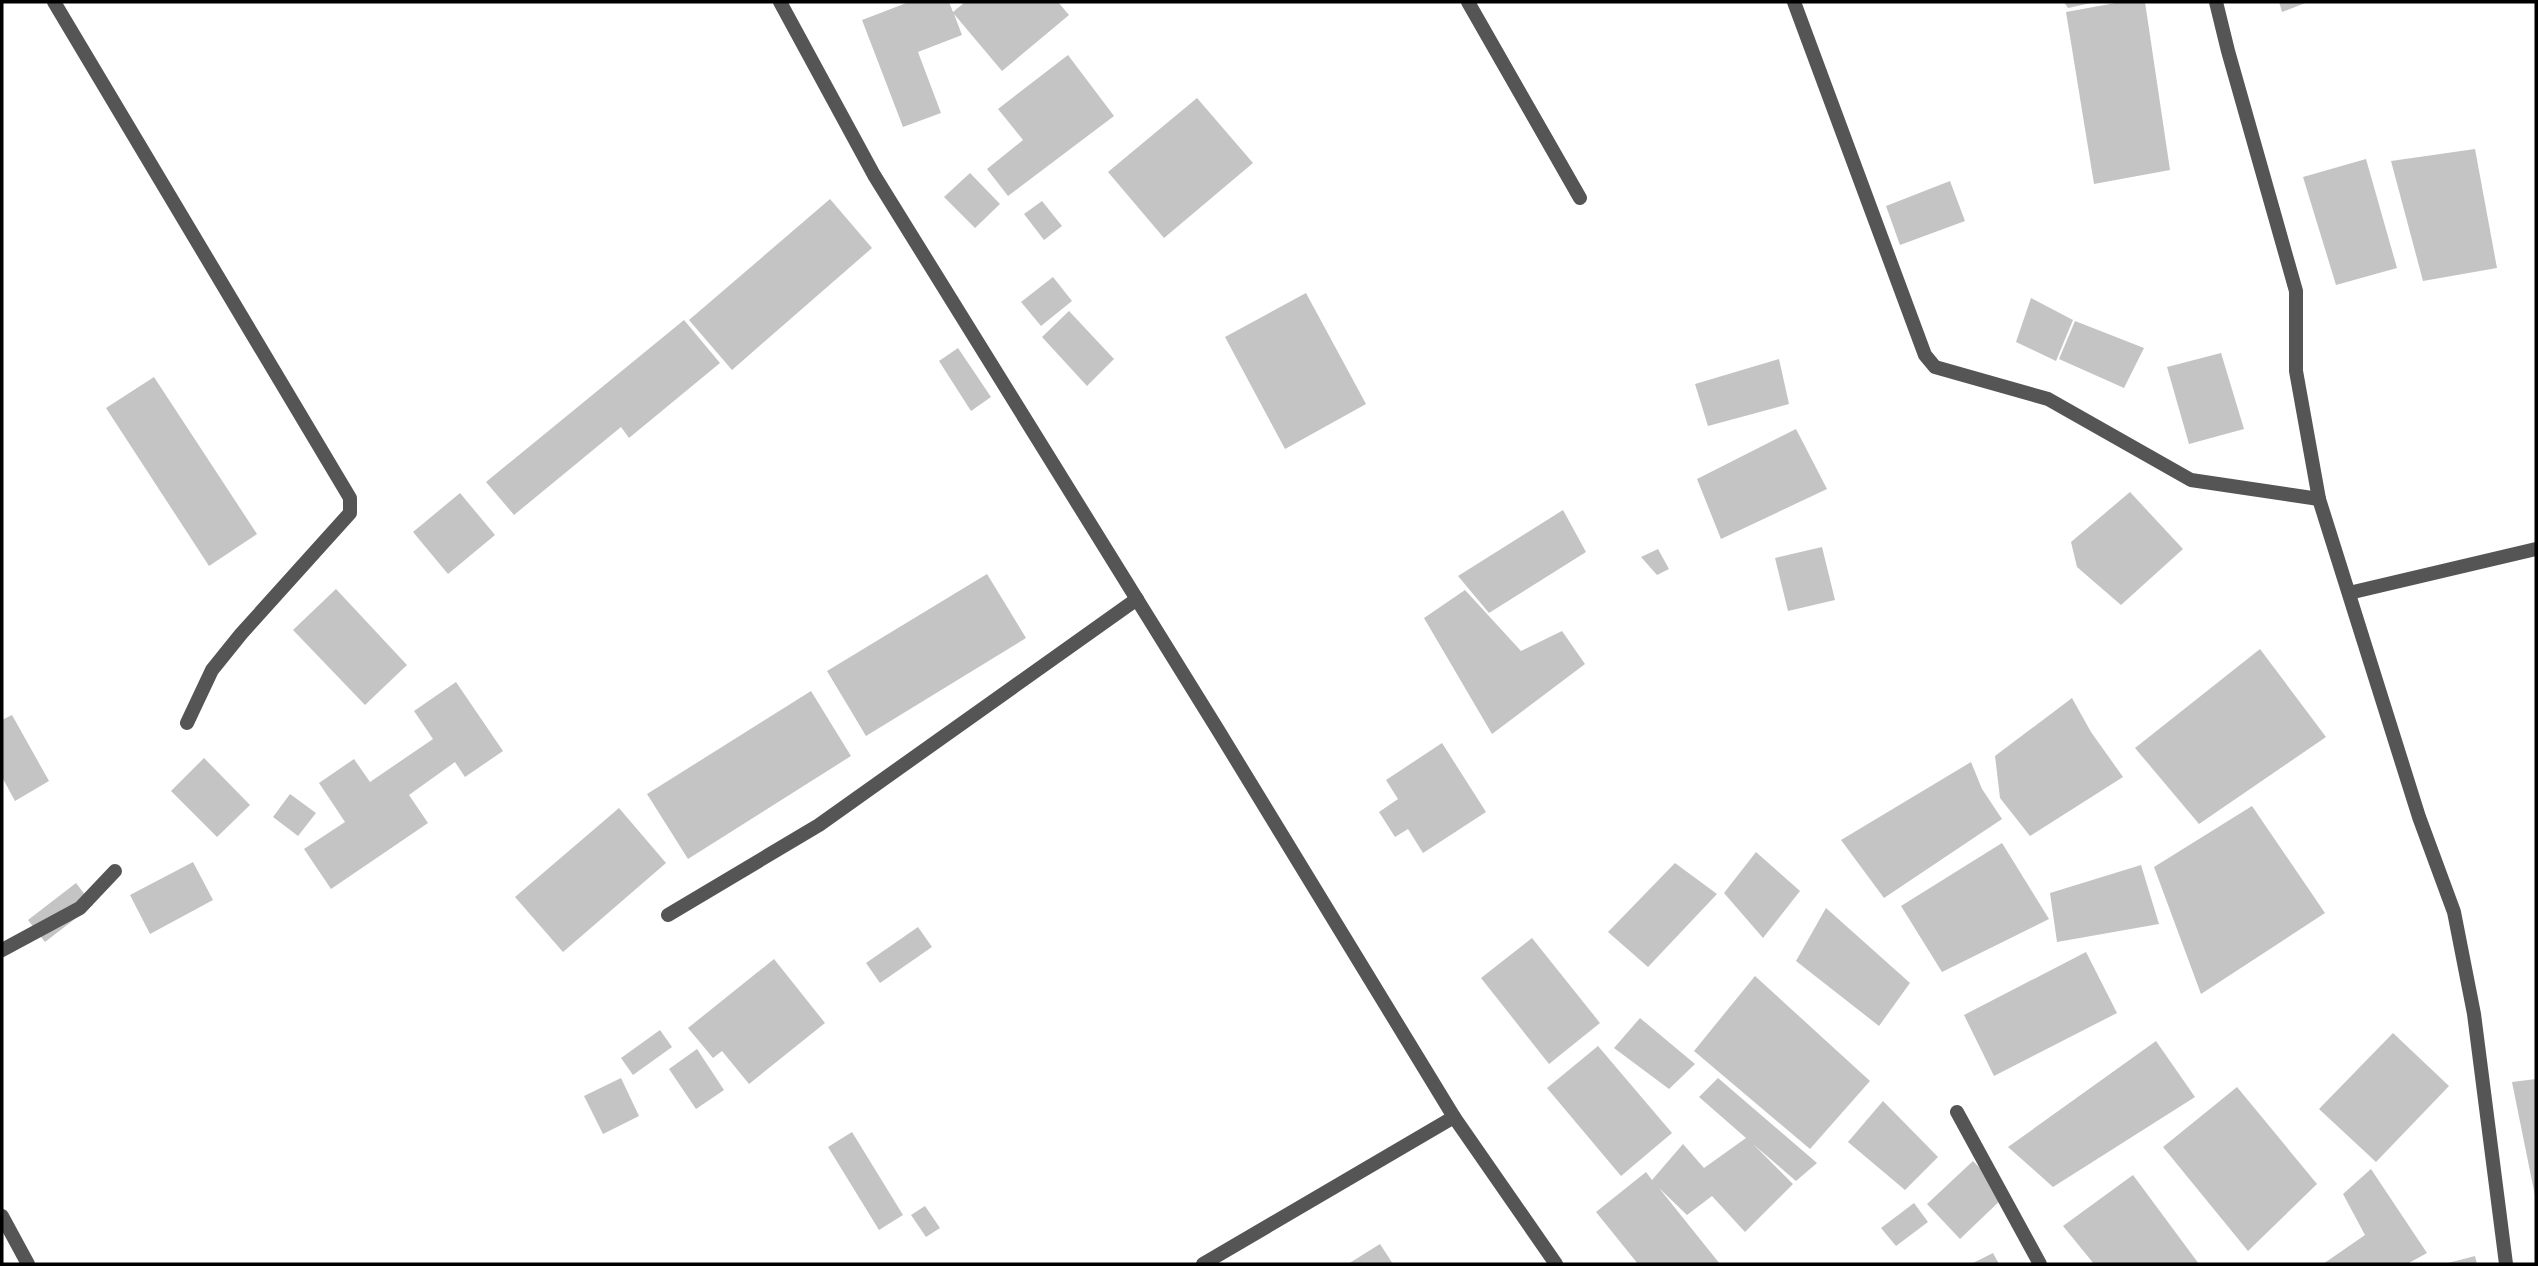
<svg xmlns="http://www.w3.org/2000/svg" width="2538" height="1266" font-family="'PT Sans',sans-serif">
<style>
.building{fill:#c4c4c4}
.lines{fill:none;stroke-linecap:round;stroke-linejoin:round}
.street{stroke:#555;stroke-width:14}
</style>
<rect width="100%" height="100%" fill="#fff"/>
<!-- building -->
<g class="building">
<path d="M 909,2 L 949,2 L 953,12 L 965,2 L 1058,2 L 1069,15 L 1002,71 L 954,14 L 962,35 L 918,52 L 941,113 L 903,127 L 862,20 Z"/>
<path d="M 2064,2 L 2091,2 L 2091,3 L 2068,8 Z"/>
<path d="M 2121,2 L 2145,2 L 2170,170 L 2094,184 L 2066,12 Z"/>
<path d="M 2279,2 L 2308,2 L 2282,12 Z"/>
<path d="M 1068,55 L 1114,116 L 1008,196 L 987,169 L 1023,140 L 998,109 Z"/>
<path d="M 1197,98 L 1253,163 L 1164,238 L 1108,172 Z"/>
<path d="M 2475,149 L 2497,268 L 2423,281 L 2391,161 Z"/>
<path d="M 2366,159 L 2397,268 L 2336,285 L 2303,177 Z"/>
<path d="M 970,173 L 1000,204 L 975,228 L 944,197 Z"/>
<path d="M 1950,181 L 1965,221 L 1900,245 L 1886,206 Z"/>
<path d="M 830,199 L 872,248 L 732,370 L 689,320 Z"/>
<path d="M 1042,201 L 1062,226 L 1044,240 L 1024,214 Z"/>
<path d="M 1053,277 L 1072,301 L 1041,326 L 1021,302 Z"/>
<path d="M 1306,293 L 1366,404 L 1285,449 L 1225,337 Z"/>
<path d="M 2031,298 L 2073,320 L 2056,361 L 2016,342 Z"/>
<path d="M 1069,311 L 1114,359 L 1087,386 L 1042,337 Z"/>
<path d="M 684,320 L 720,363 L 629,438 L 621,427 L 514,515 L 486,482 Z"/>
<path d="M 2075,321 L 2144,348 L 2124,388 L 2059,359 Z"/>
<path d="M 958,348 L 991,397 L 971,411 L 939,361 Z"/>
<path d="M 2221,353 L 2244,429 L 2189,444 L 2167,367 Z"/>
<path d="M 1779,359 L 1789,404 L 1708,426 L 1695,384 Z"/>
<path d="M 154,377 L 257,534 L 209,566 L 106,408 Z"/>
<path d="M 1796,429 L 1827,489 L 1721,539 L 1697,479 Z"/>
<path d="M 2130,492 L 2183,549 L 2121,605 L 2077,567 L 2071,542 Z"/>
<path d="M 460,493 L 495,535 L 448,574 L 413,532 Z"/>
<path d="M 1563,510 L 1586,552 L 1489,613 L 1458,576 Z"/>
<path d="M 1822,547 L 1835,600 L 1788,611 L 1775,558 Z"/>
<path d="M 1658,549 L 1669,569 L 1657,575 L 1641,557 Z"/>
<path d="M 987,574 L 1026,638 L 866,736 L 827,671 Z"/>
<path d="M 336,589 L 407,665 L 365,705 L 293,630 Z"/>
<path d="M 1465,590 L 1521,651 L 1562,631 L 1585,664 L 1492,734 L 1424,618 Z"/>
<path d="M 2260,649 L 2326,737 L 2199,824 L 2135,748 Z"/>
<path d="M 456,682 L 503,751 L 465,777 L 455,762 L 409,795 L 428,823 L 331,889 L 304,849 L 345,822 L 319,783 L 354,759 L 370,782 L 433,739 L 414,711 Z"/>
<path d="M 811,691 L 851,756 L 688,859 L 647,794 Z"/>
<path d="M 2072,698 L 2091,732 L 2123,777 L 2030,836 L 2000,798 L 1995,756 Z"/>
<path d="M 12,715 L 49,781 L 15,801 L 2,777 L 2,720 Z"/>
<path d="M 1442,743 L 1486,812 L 1423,853 L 1408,829 L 1395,837 L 1379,812 L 1398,799 L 1386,780 Z"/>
<path d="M 204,758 L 250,805 L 217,837 L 171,791 Z"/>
<path d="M 1971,762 L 1982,789 L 2002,819 L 1884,898 L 1841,840 Z"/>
<path d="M 290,794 L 316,813 L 298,836 L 273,817 Z"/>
<path d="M 2252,806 L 2325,913 L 2201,994 L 2154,867 Z"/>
<path d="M 619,808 L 666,863 L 563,952 L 515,897 Z"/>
<path d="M 2002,843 L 2049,919 L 1942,972 L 1901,906 Z"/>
<path d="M 1756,852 L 1800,891 L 1763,938 L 1724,893 Z"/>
<path d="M 193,862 L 213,900 L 150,934 L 130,895 Z"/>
<path d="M 1675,863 L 1717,894 L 1648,967 L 1608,932 Z"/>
<path d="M 2141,865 L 2159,924 L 2057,942 L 2050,893 Z"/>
<path d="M 76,883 L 93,905 L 45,942 L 28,920 Z"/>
<path d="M 1826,908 L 1910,983 L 1879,1026 L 1796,961 Z"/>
<path d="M 918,927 L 932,947 L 880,983 L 866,963 Z"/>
<path d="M 1532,938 L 1600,1023 L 1549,1064 L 1481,978 Z"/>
<path d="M 2086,952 L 2117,1013 L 1994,1076 L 1964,1015 Z"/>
<path d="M 774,959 L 825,1023 L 749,1084 L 722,1051 L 713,1058 L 688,1028 Z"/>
<path d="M 1755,976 L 1870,1081 L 1810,1149 L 1694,1051 Z"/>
<path d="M 1640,1018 L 1695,1064 L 1669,1089 L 1614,1048 Z"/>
<path d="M 660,1030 L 672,1047 L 633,1075 L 621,1058 Z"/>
<path d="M 2393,1033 L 2449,1086 L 2376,1162 L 2319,1109 Z"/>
<path d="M 2156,1041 L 2195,1097 L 2053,1187 L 2008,1147 Z"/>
<path d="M 1598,1046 L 1672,1133 L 1621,1176 L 1547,1088 Z"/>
<path d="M 697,1049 L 724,1090 L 696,1109 L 669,1069 Z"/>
<path d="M 621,1078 L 639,1116 L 603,1134 L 584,1096 Z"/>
<path d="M 1718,1078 L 1817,1163 L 1796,1181 L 1753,1144 L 1793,1184 L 1745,1232 L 1712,1196 L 1687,1215 L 1659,1188 L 1720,1264 L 1638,1264 L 1596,1212 L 1646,1172 L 1652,1180 L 1683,1144 L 1704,1168 L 1746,1138 L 1699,1097 Z"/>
<path d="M 2536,1079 L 2536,1196 L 2535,1196 L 2512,1082 Z"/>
<path d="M 2237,1087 L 2317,1184 L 2248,1251 L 2163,1147 Z"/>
<path d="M 1883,1101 L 1938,1157 L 1905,1190 L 1848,1142 Z"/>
<path d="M 852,1132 L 903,1215 L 879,1230 L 828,1147 Z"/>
<path d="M 1973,1161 L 2006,1195 L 1960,1239 L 1927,1204 Z"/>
<path d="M 2371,1169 L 2427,1253 L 2407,1264 L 2323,1264 L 2365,1235 L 2343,1194 Z"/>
<path d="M 2133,1175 L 2199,1264 L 2094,1264 L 2063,1226 Z"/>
<path d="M 1914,1203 L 1928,1222 L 1896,1246 L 1881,1228 Z"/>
<path d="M 925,1206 L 940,1228 L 926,1237 L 911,1215 Z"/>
<path d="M 1380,1244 L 1393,1264 L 1348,1264 Z"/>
<path d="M 1993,1253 L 1999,1264 L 1971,1264 Z"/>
<path d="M 2475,1256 L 2477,1264 L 2448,1264 L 2448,1263 Z"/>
</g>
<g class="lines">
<!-- street -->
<g class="street">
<path d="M 54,2 L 350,498 L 350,513 L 241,634 L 212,670 L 187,723"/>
<path d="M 780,2 L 874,175 L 1218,730 L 1454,1117 L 1556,1264"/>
<path d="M 1468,2 L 1580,198"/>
<path d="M 1794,2 L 1925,355 L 1935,367 L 2048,399 L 2191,480 L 2319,499"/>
<path d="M 2216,2 L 2228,51 L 2296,291 L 2296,371 L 2319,499 L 2419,817 L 2454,912 L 2474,1014 L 2506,1264"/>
<path d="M 2349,593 L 2536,549"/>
<path d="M 668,915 L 819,825 L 1137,599"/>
<path d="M 2,950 L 80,908 L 115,871"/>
<path d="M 1957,1112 L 2040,1264"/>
<path d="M 2,1216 L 28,1264"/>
<path d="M 1203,1264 L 1454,1117"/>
</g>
</g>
<!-- border -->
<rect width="2538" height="1266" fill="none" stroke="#000000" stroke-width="7"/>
</svg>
